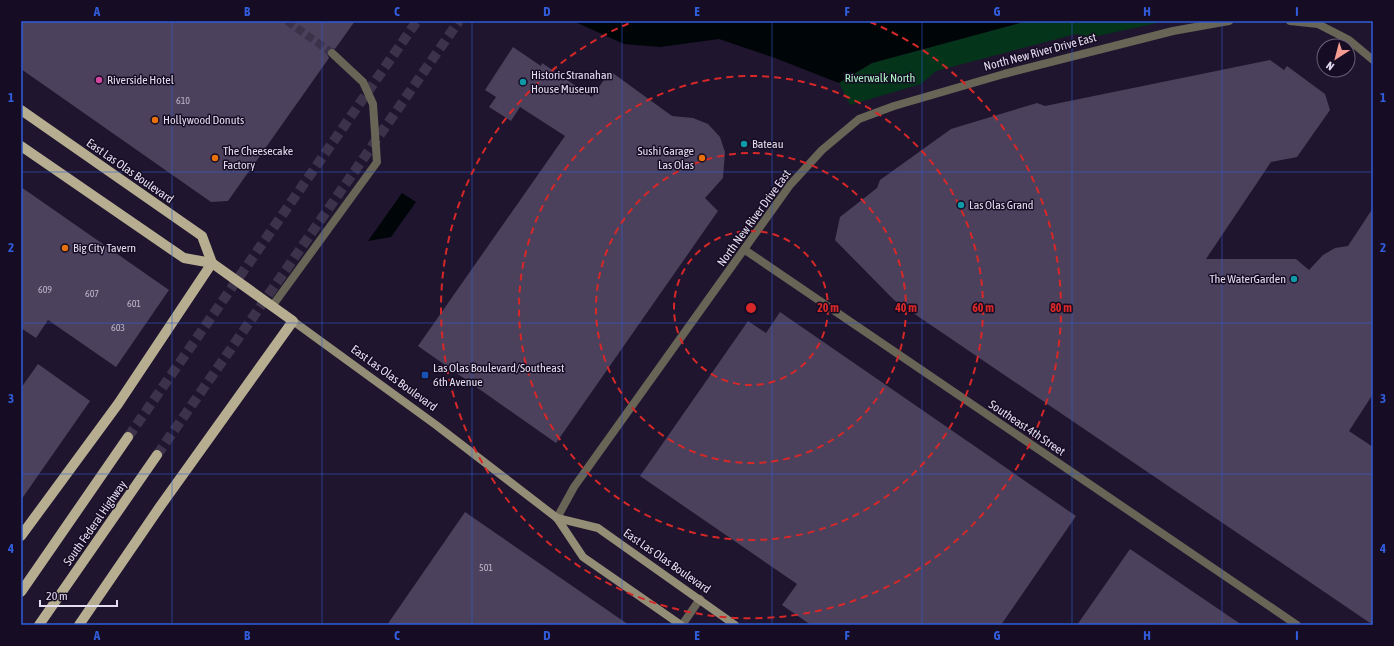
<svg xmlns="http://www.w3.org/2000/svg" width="1394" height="646" font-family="'Asap Condensed',sans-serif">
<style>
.green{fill:#04351b}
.water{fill:#000508}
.building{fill:#4b415d}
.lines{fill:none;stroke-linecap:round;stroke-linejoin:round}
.minor-tunnel{stroke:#3c334b;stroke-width:8;stroke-dasharray:8 4;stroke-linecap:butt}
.primary-tunnel{stroke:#3c334b;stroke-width:10;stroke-dasharray:10 5;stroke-linecap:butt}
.minor{stroke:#686456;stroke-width:8}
.secondary{stroke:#958e77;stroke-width:8}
.primary{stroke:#b7ae91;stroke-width:10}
.grid{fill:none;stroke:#315cda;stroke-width:1;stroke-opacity:0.55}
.ring{fill:none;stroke:#d62828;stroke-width:2;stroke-dasharray:7 5}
.hotel-dot{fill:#d1479c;stroke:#160c24;stroke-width:1.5}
.culture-dot{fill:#0f9aa8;stroke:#160c24;stroke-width:1.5}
.food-dot{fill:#e8710a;stroke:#160c24;stroke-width:1.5}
.transit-dot{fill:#1a4fb4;stroke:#160c24;stroke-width:1.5}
.labels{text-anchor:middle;stroke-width:3;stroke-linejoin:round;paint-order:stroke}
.number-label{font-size:10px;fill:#bdb7ca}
.street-label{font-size:12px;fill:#e3deef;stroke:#160c24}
.poi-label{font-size:12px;fill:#e3deef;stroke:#160c24;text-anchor:start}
.park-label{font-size:12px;fill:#aaf4c2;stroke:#160c24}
.centre{fill:#d62828;stroke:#160c24;stroke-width:2}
.ring-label{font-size:12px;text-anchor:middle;font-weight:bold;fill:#d62828;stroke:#160c24;stroke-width:3;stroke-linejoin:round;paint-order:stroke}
.neatline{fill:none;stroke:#315cda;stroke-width:1.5}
.grid-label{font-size:13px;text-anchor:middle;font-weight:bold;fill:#315cda}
</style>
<rect width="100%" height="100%" fill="#1f152e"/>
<!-- green -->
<path class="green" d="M 1027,21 L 1159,21 L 1157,23 L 1093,37 L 1076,34 L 936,71 L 921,84 L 850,105 L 839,83 L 872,63 Z"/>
<!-- water -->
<g class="water">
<path d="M 573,21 L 1027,21 L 872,63 L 839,83 L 775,58 L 719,39 L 660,47 L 624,44 Z"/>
<path d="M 402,193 L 416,202 L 391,237 L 368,241 Z"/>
</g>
<!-- building -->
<g class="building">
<path d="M 21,21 L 355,21 L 335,49 L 331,48 L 328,50 L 327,54 L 329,58 L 228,201 L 211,202 L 21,69 Z"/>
<path d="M 513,47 L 541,66 L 542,63 L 592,97 L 610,71 L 672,116 L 693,118 L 708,124 L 720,137 L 725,152 L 723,178 L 705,198 L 718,211 L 556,443 L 418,346 L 565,136 L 520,107 L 511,121 L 489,107 L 496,97 L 485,90 Z"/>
<path d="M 1270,60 L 1284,70 L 1287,66 L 1325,94 L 1330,110 L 1297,157 L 1271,162 L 1206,259 L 1296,259 L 1309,270 L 1323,255 L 1335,248 L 1348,246 L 1373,208 L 1373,394 L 1349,431 L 1373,447 L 1373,625 L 894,300 L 835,240 L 840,217 L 877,188 L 880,180 L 951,129 L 1037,103 L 1045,106 Z"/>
<path d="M 21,187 L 169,290 L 116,367 L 48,320 L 36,338 L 21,328 Z"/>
<path d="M 780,312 L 1076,516 L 1001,625 L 811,625 L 782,605 L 797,584 L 640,476 L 748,321 L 766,333 Z"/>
<path d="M 38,364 L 90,401 L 21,500 L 21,388 Z"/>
<path d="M 465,512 L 629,625 L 387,625 Z"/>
<path d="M 1130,549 L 1242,625 L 1077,625 Z"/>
</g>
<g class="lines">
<!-- minor-tunnel -->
<path class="minor-tunnel" d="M 287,21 L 332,53"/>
<!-- primary-tunnel -->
<g class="primary-tunnel">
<path d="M 128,437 L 417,21"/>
<path d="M 157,455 L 459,21"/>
</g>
<!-- minor -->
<g class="minor">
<path d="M 1290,21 L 1318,24 L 1349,40 L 1373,60"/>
<path d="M 745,250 L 1297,625"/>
<path d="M 273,305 L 377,162 L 373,104 L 363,82 L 332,53"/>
<path d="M 557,518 L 574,487 L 790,185 L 822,150 L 859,119 L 894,106 L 1004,74 L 1173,31 L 1229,21"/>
<path d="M 682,625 L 700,599"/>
</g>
<!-- secondary -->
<g class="secondary">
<path d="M 293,321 L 436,425 L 557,518 L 583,557 L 681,625"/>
<path d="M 557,518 L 598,528 L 735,625"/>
</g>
<!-- primary -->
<g class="primary">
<path d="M 21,110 L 202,236 L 212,263"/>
<path d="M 21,146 L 184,258 L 212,263 L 293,321 L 159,508 L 79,625"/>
<path d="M 21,536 L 118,404 L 212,263"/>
<path d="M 21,592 L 128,437"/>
<path d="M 39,625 L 157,455"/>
</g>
</g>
<!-- grid -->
<path class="grid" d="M 172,21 L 172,625M 322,21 L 322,625M 472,21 L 472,625M 622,21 L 622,625M 772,21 L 772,625M 922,21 L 922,625M 1072,21 L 1072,625M 1222,21 L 1222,625M 21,172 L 1373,172M 21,323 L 1373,323M 21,474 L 1373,474"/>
<!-- distance rings -->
<g class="ring">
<circle cx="751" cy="308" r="77"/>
<circle cx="751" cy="308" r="155"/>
<circle cx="751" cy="308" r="232"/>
<path d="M870 22A310 310 0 1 1 632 22"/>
</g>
<!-- markers -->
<circle class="hotel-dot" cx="99" cy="80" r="4"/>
<g class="culture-dot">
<circle cx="523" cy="82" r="4"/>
<circle cx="744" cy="144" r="4"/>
<circle cx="961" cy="205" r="4"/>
<circle cx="1294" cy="279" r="4"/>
</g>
<g class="food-dot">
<circle cx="155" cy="120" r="4"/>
<circle cx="215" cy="158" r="4"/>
<circle cx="702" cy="158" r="4"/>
<circle cx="65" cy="248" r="4"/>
</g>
<rect class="transit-dot" x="421" y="371" width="8" height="8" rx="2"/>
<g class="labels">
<!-- number labels -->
<g class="number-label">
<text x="183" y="104">610</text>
<text x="45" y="293">609</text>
<text x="92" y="297">607</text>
<text x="134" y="307">601</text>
<text x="118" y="331">603</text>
<text x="486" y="571">501</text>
</g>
<!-- street labels -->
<g class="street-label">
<text transform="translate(1040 52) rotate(-15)" y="4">North New River Drive East</text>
<text transform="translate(130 171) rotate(35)" y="4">East Las Olas Boulevard</text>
<text transform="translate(754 218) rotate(-54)" y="4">North New River Drive East</text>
<text transform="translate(394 378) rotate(36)" y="4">East Las Olas Boulevard</text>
<text transform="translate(1027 428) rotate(34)" y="4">Southeast 4th Street</text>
<text transform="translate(95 523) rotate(-55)" y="4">South Federal Highway</text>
<text transform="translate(667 561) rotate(35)" y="4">East Las Olas Boulevard</text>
</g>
<!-- poi labels -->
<g class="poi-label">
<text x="531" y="79">Historic Stranahan<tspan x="531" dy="14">House Museum</tspan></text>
<text x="107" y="84">Riverside Hotel</text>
<text x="163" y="124">Hollywood Donuts</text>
<text x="752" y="148">Bateau</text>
<text x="223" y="155">The Cheesecake<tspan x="223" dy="14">Factory</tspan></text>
<text x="694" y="155" text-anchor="end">Sushi Garage<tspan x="694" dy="14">Las Olas</tspan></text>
<text x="969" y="209">Las Olas Grand</text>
<text x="73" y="252">Big City Tavern</text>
<text x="1286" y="283" text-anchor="end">The WaterGarden</text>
<text x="433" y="372">Las Olas Boulevard/Southeast<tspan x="433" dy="14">6th Avenue</tspan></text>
</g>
<!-- park labels -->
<g class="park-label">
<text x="880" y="82">Riverwalk North</text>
</g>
</g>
<circle cx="751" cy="308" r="6" class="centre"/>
<g class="ring-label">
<text x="828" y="312">20 m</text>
<text x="906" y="312">40 m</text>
<text x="983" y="312">60 m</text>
<text x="1061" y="312">80 m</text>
</g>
<!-- border -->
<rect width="1394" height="646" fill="none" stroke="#160c24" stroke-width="44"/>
<!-- north arrow -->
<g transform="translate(1336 58) rotate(216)"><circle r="19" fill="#160c24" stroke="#686075"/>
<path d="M0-3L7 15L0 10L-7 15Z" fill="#f59c91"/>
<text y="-6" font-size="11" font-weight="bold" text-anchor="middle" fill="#e3deef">N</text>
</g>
<!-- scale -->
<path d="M40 600v6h77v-6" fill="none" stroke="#e3deef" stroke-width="2"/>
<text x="46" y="600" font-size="12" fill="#e3deef" stroke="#160c24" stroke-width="3" paint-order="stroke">20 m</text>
<rect x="22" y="22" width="1350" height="602" class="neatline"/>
<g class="grid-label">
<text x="97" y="16">A</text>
<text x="247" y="16">B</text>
<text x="397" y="16">C</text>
<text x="547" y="16">D</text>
<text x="697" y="16">E</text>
<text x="847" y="16">F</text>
<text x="997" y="16">G</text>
<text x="1147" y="16">H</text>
<text x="1297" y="16">I</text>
<text x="11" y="102">1</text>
<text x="1383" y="102">1</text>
<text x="11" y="252">2</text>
<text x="1383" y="252">2</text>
<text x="11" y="403">3</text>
<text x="1383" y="403">3</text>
<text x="11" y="553">4</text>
<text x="1383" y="553">4</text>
<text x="97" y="640">A</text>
<text x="247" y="640">B</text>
<text x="397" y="640">C</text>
<text x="547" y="640">D</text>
<text x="697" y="640">E</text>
<text x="847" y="640">F</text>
<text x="997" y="640">G</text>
<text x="1147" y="640">H</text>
<text x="1297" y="640">I</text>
</g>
</svg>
